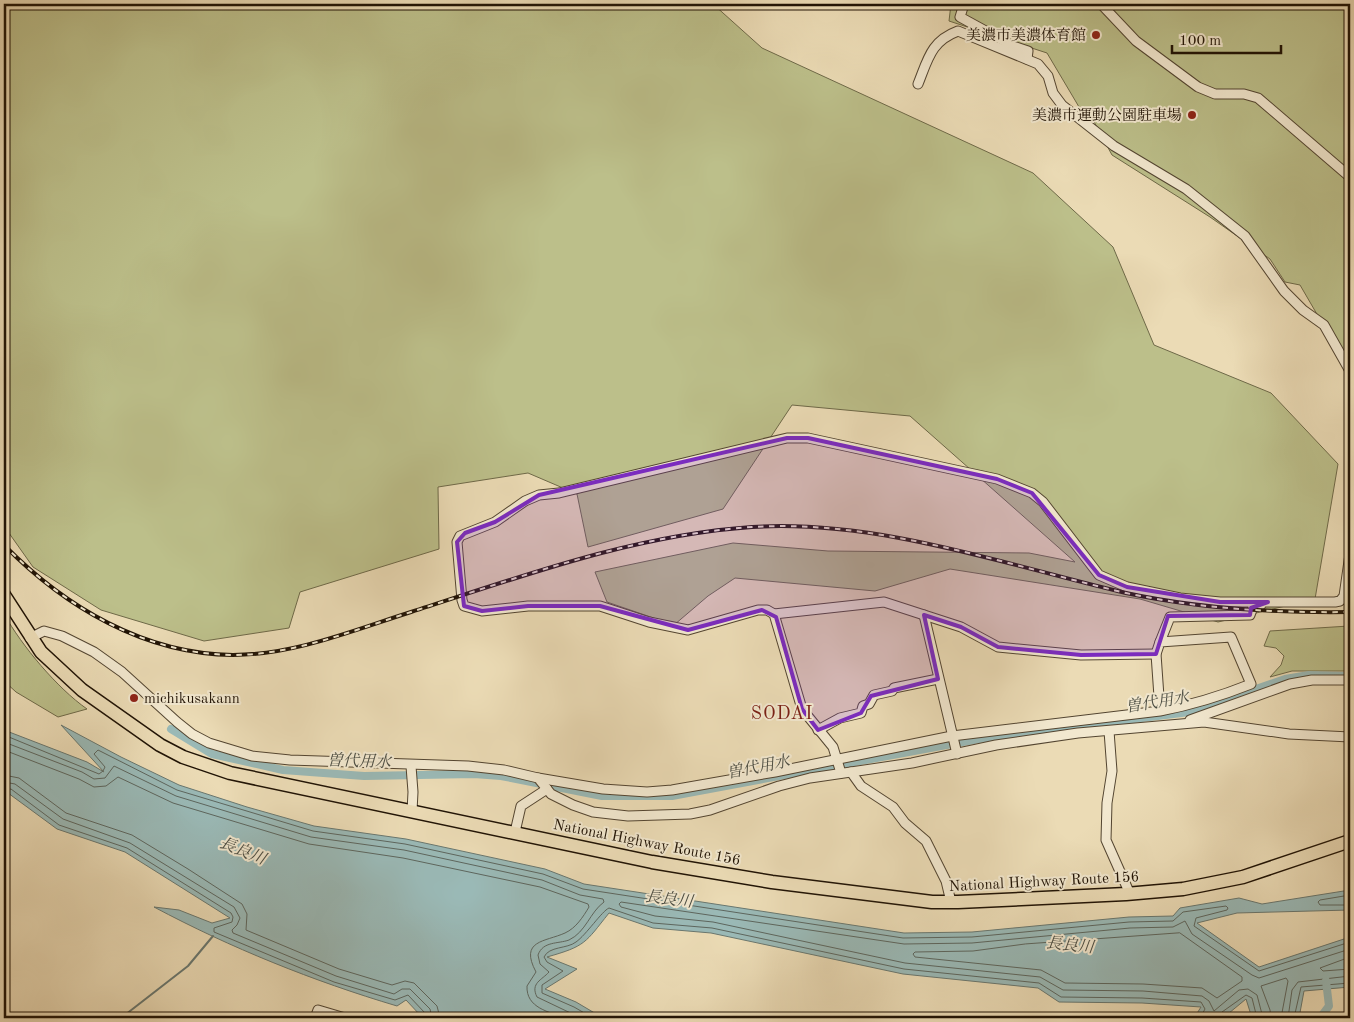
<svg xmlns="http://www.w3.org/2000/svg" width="1354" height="1022" font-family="'Old Standard TT','Noto Serif JP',serif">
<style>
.green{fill:#bcbf8a;stroke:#6e6948}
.water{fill:#9ab9b6;stroke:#69776f}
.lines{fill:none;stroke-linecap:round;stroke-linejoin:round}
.shore{stroke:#5d665e;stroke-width:1}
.stream{stroke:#69776f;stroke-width:2}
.canal{stroke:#9ab9b6;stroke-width:8}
.minor-casing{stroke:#534531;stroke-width:11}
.highway-casing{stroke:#201305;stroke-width:15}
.minor{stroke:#f2e8cf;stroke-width:9}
.highway{stroke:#ebdbb5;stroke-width:12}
.rail-casing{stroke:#201305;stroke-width:4}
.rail{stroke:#f2e8cf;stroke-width:2;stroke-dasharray:5.5;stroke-linecap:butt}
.marked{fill:#7b2cbf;fill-opacity:0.2;stroke:#7b2cbf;stroke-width:4;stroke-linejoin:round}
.poi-dot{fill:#8f2418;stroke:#f2e8cf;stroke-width:2}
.labels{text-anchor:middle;stroke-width:4;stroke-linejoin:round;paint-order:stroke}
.poi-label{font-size:15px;fill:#201305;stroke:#f2e8cf;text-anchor:end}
.street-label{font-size:15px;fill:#201305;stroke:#f2e8cf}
.water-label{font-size:16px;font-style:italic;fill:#4b4d43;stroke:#f2e8cf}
.quarter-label{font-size:18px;letter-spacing:1px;fill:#7a1f14;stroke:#f2e8cf}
</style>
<rect width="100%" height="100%" fill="#ebdbb5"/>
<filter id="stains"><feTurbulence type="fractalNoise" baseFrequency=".004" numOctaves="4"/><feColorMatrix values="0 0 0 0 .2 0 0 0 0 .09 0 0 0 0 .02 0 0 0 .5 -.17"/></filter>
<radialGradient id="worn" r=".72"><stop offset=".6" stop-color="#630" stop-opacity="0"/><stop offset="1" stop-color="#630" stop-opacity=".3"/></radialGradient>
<!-- green -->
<g class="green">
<path d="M 4,4 L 713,4 L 762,48 L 1033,173 L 1113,247 L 1154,345 L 1271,393 L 1338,464 L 1315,599 L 1218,622 L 1140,599 L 950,569 L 875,591 L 735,578 L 708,596 L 674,625 L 607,602 L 595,572 L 733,543 L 828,551 L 1029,553 L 1075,562 L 910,416 L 792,405 L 723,509 L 588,547 L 577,494 L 528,473 L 438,487 L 439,549 L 300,592 L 289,628 L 204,641 L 101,610 L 33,567 L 4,526 Z"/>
<path d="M 951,4 L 1350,4 L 1350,371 L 1300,285 L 1285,282 L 1270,259 L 1210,217 L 1112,155 L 1092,118 L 1082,112 L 1047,53 L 949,21 Z"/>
<path d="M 1350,580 L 1350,671 L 1292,671 L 1270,677 L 1281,665 L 1284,656 L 1276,648 L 1264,646 L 1270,631 L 1349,626 L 1348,603 L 1345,603 Z"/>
<path d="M 4,614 C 22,646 57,688 87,709 L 58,717 L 16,692 L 4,681 Z"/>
</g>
<!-- water -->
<path class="water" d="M 61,725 L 121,757 L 179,785 L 247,807 L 314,826 L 406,839 L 545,869 L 584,884 L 904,933 L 972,932 L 1129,917 L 1173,916 L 1180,908 L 1239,898 L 1262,904 L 1350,890 L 1350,910 L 1237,913 L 1197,923 L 1259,967 L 1350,937 L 1350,987 L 1304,991 L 1299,1018 L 1252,1018 L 1246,999 L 1223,1018 L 1194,1018 L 1201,1007 L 1142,1003 L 1059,1002 L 1038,988 L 903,974 L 711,933 L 653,928 L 609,913 C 585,943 586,946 547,957 L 577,969 L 545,989 L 576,1002 L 603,1018 L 435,1018 L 421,1016 L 406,1000 L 397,1006 C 313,981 231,948 154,907 L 179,910 L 212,923 L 230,918 L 125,852 L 57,829 L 8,793 L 4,796 L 4,730 L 87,762 L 104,772 Z"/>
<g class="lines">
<!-- shore -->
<g class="shore">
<path d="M 4,735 L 99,774 L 103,771 L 105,767 L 94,754 L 98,750 L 177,790 L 313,831 L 405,844 L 543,874 L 583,889 L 903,938 L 972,937 L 1129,922 L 1173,921 L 1183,912 L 1226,906 L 1228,908 L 1227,910 L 1196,918 L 1194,926 L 1259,971 L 1350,942"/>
<path d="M 4,742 L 82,772 L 94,779 L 105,778 L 114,766 L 176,796 L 311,837 L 404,850 L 542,880 L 580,895 L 603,899 L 604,902 C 590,912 586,932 569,940 C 558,944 543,941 538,955 L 540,964 L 549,972 C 542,980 530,983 537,997 L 581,1018"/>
<path d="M 4,750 L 79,779 L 94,787 L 106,786 L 118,777 L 173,803 L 309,844 L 403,858 L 540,887 L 588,904 L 589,907 C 583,917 576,928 565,933 C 545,942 519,940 536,972 L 527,986 C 526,1008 549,1012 566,1018"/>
<path d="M 4,775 L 19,778 L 66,813 L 132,835 L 188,869 L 242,904 L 247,914 L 246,930 L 339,969 L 392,985 L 405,981 L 414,983 L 437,1006 L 440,1018"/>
<path d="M 4,782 L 15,784 L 63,819 L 130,843 L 234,907 L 240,918 L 237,925 L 232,930 L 233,933 L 336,976 L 394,994 L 402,989 L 410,989 L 430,1009 L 432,1018"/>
<path d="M 4,790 L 11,789 L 59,825 L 127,848 L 231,913 L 233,917 L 232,922 L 214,928 L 214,932 L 334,982 L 395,1000 L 408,995 L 425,1013 L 426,1018"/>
<path d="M 1350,895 L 1320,900 L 1318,902 L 1320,905 L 1350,905"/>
<path d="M 1180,933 L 1242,977 L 1242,981 L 1217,998 L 1202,988 L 1143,984 L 1065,983 L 1041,970 L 915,957 L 913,954 L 915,952 L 973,951 L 1025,944 Z"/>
<path d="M 1350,957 L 1320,968 L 1323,971 L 1350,969"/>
<path d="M 593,1018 L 574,1007 L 542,993 L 542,985 L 563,971 L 547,962 L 544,957 C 549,946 567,949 576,942 C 586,935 602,911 609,908 L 653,923 L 712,928 L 904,969 L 1039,983 L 1061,997 L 1142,998 L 1201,1002 L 1205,1009 L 1200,1018"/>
<path d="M 1221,1018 L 1222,1012 L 1246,995 L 1252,998 L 1257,1018"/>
<path d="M 1263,1018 L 1257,995 L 1248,989 L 1239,990 L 1214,1011 L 1209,1001 L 1202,996 L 1143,991 L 1063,990 L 1040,977 L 905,963 L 713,922 L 655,916 L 621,907 L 619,904 L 621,902 L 904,944 L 972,943 L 1130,928 L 1173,927 L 1185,921 L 1192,934 L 1252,975 L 1259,978 L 1350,949"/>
<path d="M 1271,1018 L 1270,1010 L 1261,986 L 1286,978 L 1288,981 L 1281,1018"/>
<path d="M 1288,1018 L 1292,990 L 1298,982 L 1350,976"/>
<path d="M 1294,1018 L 1301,987 L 1350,983"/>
</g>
<!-- stream -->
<path class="stream" d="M 121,1018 L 188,966 L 213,936"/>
<!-- canal -->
<g class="canal">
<path d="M 171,729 L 212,754 L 283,770 L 364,776 L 474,774 L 501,776 L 602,796 L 672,796 L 979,739 L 1189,712 L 1285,679 L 1309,675 L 1350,676"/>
<path d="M 1320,1018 L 1329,1006 L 1326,981"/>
</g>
<!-- minor casing -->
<g class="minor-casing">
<g id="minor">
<path d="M 964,4 L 960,17 L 1013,46 L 1028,51 L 1027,59"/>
<path d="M 1101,4 L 1136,41 L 1198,87 L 1215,94 L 1244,94 L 1258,98 L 1350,177"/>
<path d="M 918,84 C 928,59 931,41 958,31 L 1038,64 L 1048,76 L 1053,93 L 1062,105 L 1114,146 L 1186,189 L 1245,236 L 1284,291 L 1303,310 L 1324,325 L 1350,371"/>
<path d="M 774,614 L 884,602 L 961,627 L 998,647 L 1081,655 L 1156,654"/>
<path d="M 924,615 L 957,754"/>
<path d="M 30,638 L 44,631 L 62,636 L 94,652 L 122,672 L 177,722 L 192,734 L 209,743 L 252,756 L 290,760 L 468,766 L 504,770 L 538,778 L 551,794 L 573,805 L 593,812 L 628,816 L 690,814 L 710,810 L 779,786 L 810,778 L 912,763 L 996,745 L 1078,733 L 1204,722 L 1289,734 L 1350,737"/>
<path d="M 1160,642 L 1170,617 L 1250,615 L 1253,607 L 1261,605"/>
<path d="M 1190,720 L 1290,684 L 1312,680 L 1350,680"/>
<path d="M 818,730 L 840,718 L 861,713 L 863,706 L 869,704 L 874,695 L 892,691 L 894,688 L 938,679"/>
<path d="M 1109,731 L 1112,771 L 1107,803 L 1106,840 L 1130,894"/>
<path d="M 411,766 L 413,792 L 412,811"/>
<path d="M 851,772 L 861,786 L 893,807 L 905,823 L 926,841 L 946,881 L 951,902"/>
<path d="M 841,773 L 833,747 L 802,709 L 774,614 L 767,610 L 758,610 L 688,630 L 649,622 L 600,606 L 528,606 L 482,611 L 464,606 L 462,600 L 457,542 L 460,536 L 495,522 L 525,501 L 539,495 L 559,493 L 787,438 L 808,438 L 997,479 L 1032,493 L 1043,502 L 1099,575 L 1127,587 L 1180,598 L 1220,602 L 1335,602 L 1340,601 L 1344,596 L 1350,554"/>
<path d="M 538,778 L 603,789 L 647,792 L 672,790 L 775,772 L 952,736 L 1160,711 C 1192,705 1221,696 1251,684 L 1231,637 L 1160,642 L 1156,654 L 1160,711"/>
<path d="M 515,832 L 521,806 L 547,789"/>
<path d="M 315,1018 L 318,1010 L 345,1018"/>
</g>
</g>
<!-- highway casing -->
<g class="highway-casing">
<path id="highway" d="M 4,595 L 41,652 L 82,690 L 160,745 L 183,757 L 230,773 L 652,862 L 772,882 L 932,902 L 958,902 L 1126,894 L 1183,889 L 1243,877 L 1350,841"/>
</g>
<!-- minor -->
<use href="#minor" class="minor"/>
<!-- highway -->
<use href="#highway" class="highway"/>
<!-- rail casing -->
<g class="rail-casing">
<path id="rail" d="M 4,545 C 65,607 144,654 233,655 C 294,655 354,630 411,612 C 523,576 634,535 752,527 C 877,519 1006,565 1126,593 C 1200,609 1275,613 1350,612"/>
</g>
<!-- rail -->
<use href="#rail" class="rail"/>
</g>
<!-- marked area -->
<path class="marked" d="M 787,438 L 808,438 L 997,479 L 1032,493 L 1099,575 L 1127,587 L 1220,602 L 1268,602 L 1251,608 L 1250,615 L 1168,616 L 1156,654 L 1081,655 L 998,647 L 961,627 L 924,615 L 938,679 L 871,696 L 861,713 L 818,730 L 802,709 L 776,617 L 762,610 L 688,630 L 600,606 L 528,606 L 482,611 L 464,606 L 457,542 L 465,533 L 495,522 L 539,495 Z"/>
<!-- markers -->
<g class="poi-dot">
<circle cx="1096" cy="35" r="5"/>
<circle cx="1192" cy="115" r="5"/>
<circle cx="134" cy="698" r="5"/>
</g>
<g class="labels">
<!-- poi labels -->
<g class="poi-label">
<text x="1086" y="40">美濃市美濃体育館</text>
<text x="1182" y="120">美濃市運動公園駐車場</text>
<text x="144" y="703" text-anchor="start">michikusakann</text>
</g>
<!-- street labels -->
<g class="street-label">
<text transform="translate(647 842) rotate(11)" y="5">National Highway Route 156</text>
<text transform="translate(1044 881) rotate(-3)" y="5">National Highway Route 156</text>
</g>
<!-- water labels -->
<g class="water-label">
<text transform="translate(1157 701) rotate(-9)" y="6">曽代用水</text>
<text transform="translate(359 760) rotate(2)" y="6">曽代用水</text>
<text transform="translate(758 766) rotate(-11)" y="6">曽代用水</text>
<text transform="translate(243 850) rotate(22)" y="6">長良川</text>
<text transform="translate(669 898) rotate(7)" y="6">長良川</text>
<text transform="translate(1070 944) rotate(6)" y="6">長良川</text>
</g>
<!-- quarter labels -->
<g class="quarter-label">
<text x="782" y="719">SODAI</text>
</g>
</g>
<!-- margin -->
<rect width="1354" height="1022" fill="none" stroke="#ebdbb5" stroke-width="20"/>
<rect x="5" y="5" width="1344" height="1012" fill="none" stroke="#201305" stroke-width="2.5"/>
<rect x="10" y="10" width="1334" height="1002" fill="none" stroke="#201305"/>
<!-- scale -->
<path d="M1172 45v8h109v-8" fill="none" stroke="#201305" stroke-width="2.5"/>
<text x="1179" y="45" font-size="15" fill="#201305" stroke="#f2e8cf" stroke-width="4" paint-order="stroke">100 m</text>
<rect width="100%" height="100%" filter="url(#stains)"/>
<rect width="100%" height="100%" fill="url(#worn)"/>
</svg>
